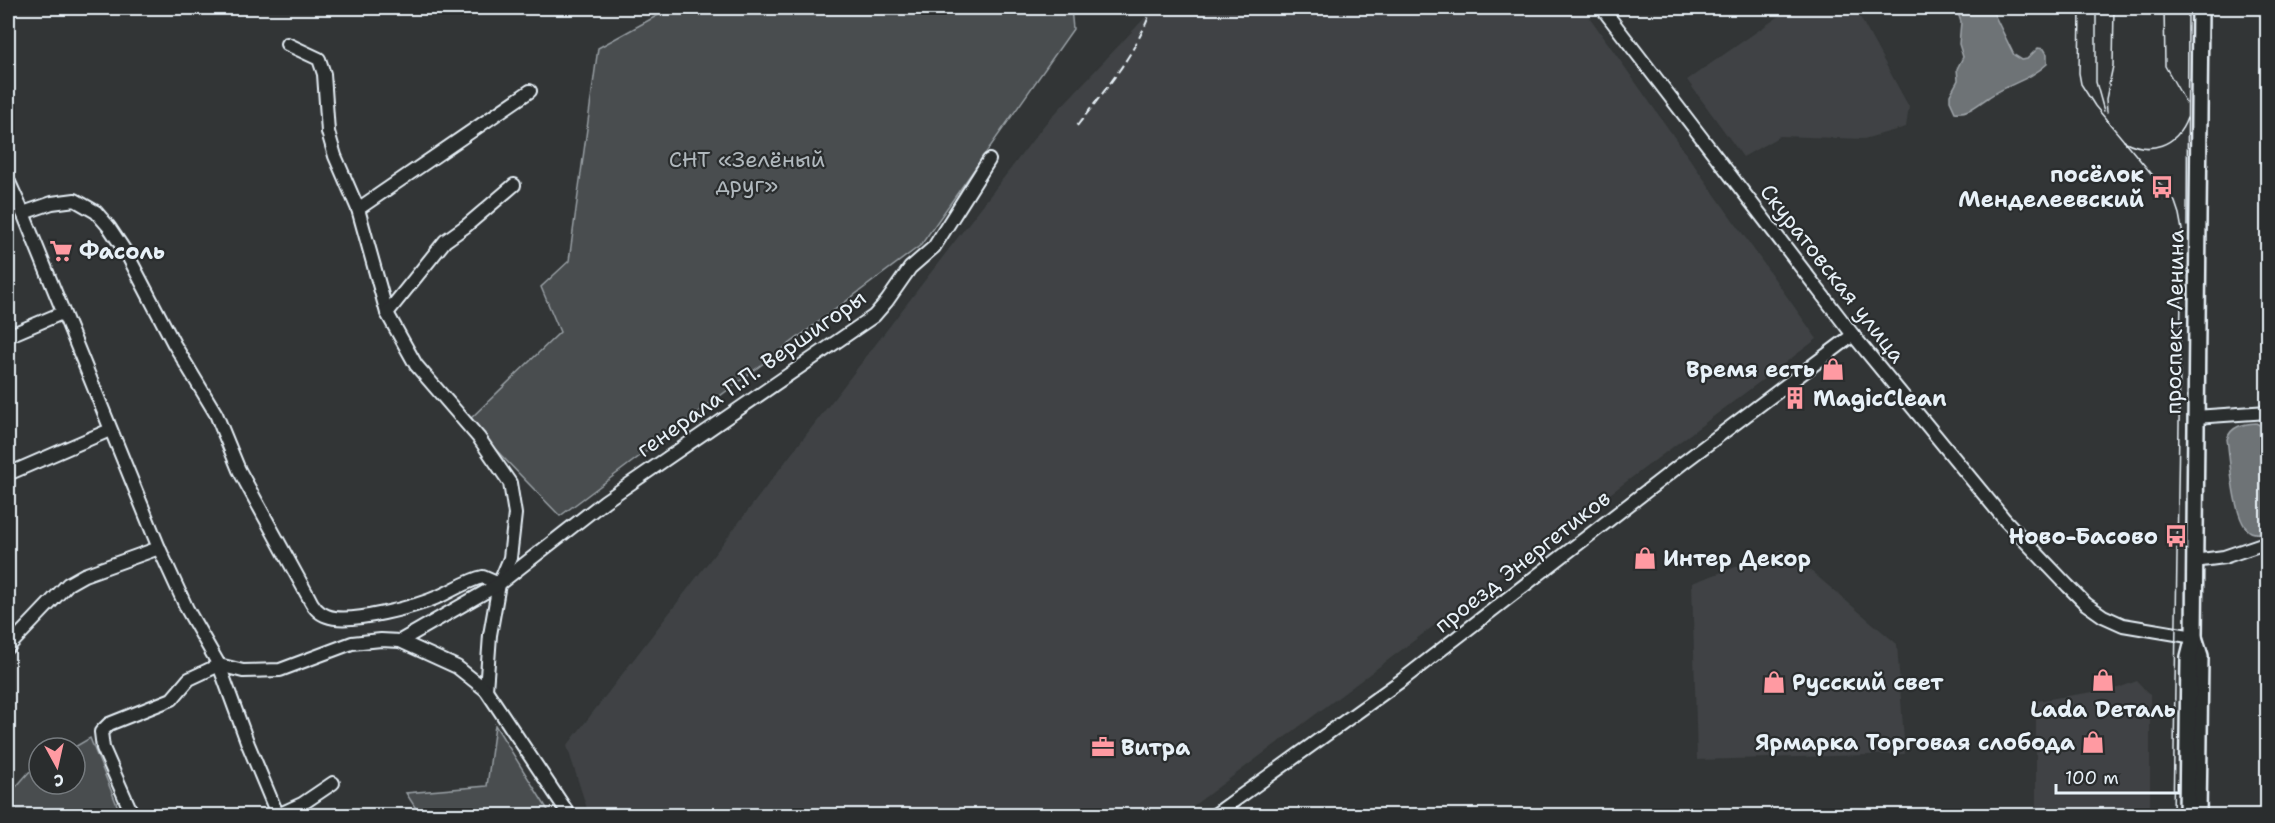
<svg xmlns="http://www.w3.org/2000/svg" width="2275" height="823" font-family="'Shantell Sans',sans-serif">
<style>
.built{fill:#3f4244}
.green{fill:#494d4f;stroke:#989fa4;stroke-width:1.5}
.water{fill:#6e7376;stroke:#9fa5aa;stroke-width:1.5}
.lines{fill:none;stroke-linecap:round;stroke-linejoin:round}
.minor-casing{stroke:#e8f1f8;stroke-width:16}
.major-casing{stroke:#e8f1f8;stroke-width:20}
.minor{stroke:#2a2d2e;stroke-width:12}
.major{stroke:#2a2d2e;stroke-width:15}
.tram{stroke:#e8f1f8;stroke-width:1.5}
.rail{stroke:#e8f1f8;stroke-width:2;stroke-dasharray:9 4.5;stroke-linecap:butt}
.labels{text-anchor:middle;stroke-width:4.5;stroke-linejoin:round;paint-order:stroke}
.park-label{font-size:22px;fill:#b0b8bd;stroke:#2a2d2e}
.poi-label{font-size:22px;font-weight:bold;fill:#e8f1f8;stroke:#2a2d2e;text-anchor:start}
.street-label{font-size:22px;fill:#e8f1f8;stroke:#2a2d2e}
</style>
<rect width="100%" height="100%" fill="#323536"/>
<filter id="ink" filterUnits="userSpaceOnUse"><feTurbulence type="fractalNoise" baseFrequency=".0167" numOctaves="2"/><feDisplacementMap in="SourceGraphic" scale="12" xChannelSelector="R" yChannelSelector="G"/><feConvolveMatrix kernelMatrix="1 2 1 2 8 2 1 2 1" color-interpolation-filters="sRGB"/></filter>
<g filter="url(#ink)">
<!-- built -->
<g class="built">
<path d="M 1154,8 L 1583,8 L 1817,339 L 1181,815 L 589,815 L 567,746 L 1045,124 Z"/>
<path d="M 1791,8 L 1855,8 L 1909,107 L 1906,127 L 1864,139 L 1780,136 L 1743,157 L 1687,80 Z"/>
<path d="M 1785,549 L 1897,644 L 1905,754 L 1697,760 L 1692,583 Z"/>
<path d="M 2137,681 L 2150,695 L 2150,815 L 2036,815 L 2036,701 L 2118,688 Z"/>
</g>
<!-- green -->
<g class="green">
<path d="M 671,8 L 1071,8 L 1073,29 L 921,245 L 560,516 L 468,421 L 560,332 L 541,287 L 569,261 L 598,48 Z"/>
<path d="M 495,725 L 551,815 L 420,815 L 406,793 L 487,786 Z"/>
<path d="M 90,738 L 121,815 L 8,815 L 8,796 L 29,772 L 39,767 L 39,784 L 75,784 L 75,748 L 73,748 Z"/>
</g>
<!-- water -->
<g class="water">
<path d="M 1948,8 L 1991,8 L 2014,55 L 2022,60 L 2027,59 L 2038,48 L 2044,49 L 2047,54 L 2047,64 C 2030,80 2008,84 1989,97 C 1978,104 1969,114 1955,112 L 1950,101 L 1950,95 L 1958,80 L 1957,69 L 1963,57 L 1959,44 L 1961,22 L 1959,16 Z"/>
<path d="M 2256,423 L 2267,429 L 2268,531 L 2266,533 C 2262,533 2255,534 2251,532 C 2233,524 2230,458 2227,439 C 2231,426 2243,424 2256,423 Z"/>
</g>
<g class="lines">
<!-- minor casing -->
<g class="minor-casing">
<g id="minor">
<path d="M 1602,8 L 1853,335 L 2005,520 L 2068,586 L 2086,604 L 2103,616 L 2123,625 L 2194,637"/>
<path d="M 287,44 L 319,59 L 324,74 L 328,132 L 335,156 L 358,209 L 387,313 L 416,365 L 479,438 L 510,483 L 515,514 L 510,558 L 499,584 L 490,635 L 486,690"/>
<path d="M 8,180 L 23,213 L 159,548 L 187,609 L 219,665 L 248,744 L 278,816"/>
<path d="M 358,209 L 530,91"/>
<path d="M 23,213 L 52,203 L 75,200 L 96,212 L 109,227 L 127,254 L 174,344 L 216,414 L 239,470 L 308,596 C 312,605 317,613 327,616 C 349,625 418,606 440,596 C 454,590 468,580 483,577 L 499,584"/>
<path d="M 387,313 L 445,241 L 466,226 L 514,185"/>
<path d="M 8,336 L 62,313"/>
<path d="M 2195,417 L 2268,412"/>
<path d="M 8,474 L 110,430"/>
<path d="M 2194,561 L 2224,557 L 2268,542"/>
<path d="M 400,641 L 499,584 L 605,501 L 874,316 L 887,301 L 910,268 L 934,247 L 989,160"/>
<path d="M 8,647 L 68,584 L 84,575 L 159,548"/>
<path d="M 278,815 L 302,804 L 333,783"/>
<path d="M 133,816 L 103,748 L 101,732 L 109,724 L 172,699 L 189,679 L 219,665 L 243,671 L 280,670 L 352,643 L 381,640 L 400,641 L 457,667 L 486,690 L 570,816"/>
<path d="M 1213,816 L 1402,680 L 1684,462 L 1853,335"/>
</g>
</g>
<!-- major casing -->
<g class="major-casing">
<g id="major">
<path d="M 2194,637 L 2200,656 L 2198,816"/>
<path d="M 2187,816 L 2189,657 L 2194,637 L 2200,8"/>
</g>
</g>
<!-- minor -->
<use href="#minor" class="minor"/>
<!-- major -->
<use href="#major" class="major"/>
<!-- tram -->
<g class="tram">
<path d="M 2080,8 L 2079,73 L 2081,84 L 2095,106 L 2175,202 L 2179,214 L 2182,230 L 2173,816"/>
<path d="M 2096,8 L 2096,82 L 2104,111"/>
<path d="M 2164,8 L 2165,66 L 2186,103"/>
<path d="M 2107,112 L 2106,99 L 2113,66 L 2114,8"/>
<path d="M 2124,141 C 2150,155 2177,146 2187,118"/>
<path d="M 2187,226 L 2188,8"/>
</g>
<!-- rail -->
<path class="rail" d="M 1077,126 C 1106,89 1137,52 1152,8"/>
</g>
</g>
<!-- icons -->
<defs>
<g id="bus-bare" transform="scale(1.8)"><path d="M-5-6H5V4H4V6H2V4H-2V6H-4V4H-5ZM-3.5-4V0h7V-4ZM-3.5 1.2v1.5H-2V1.2ZM2 1.2v1.5H3.5V1.2Z" fill="#ff9aa2" stroke="#2a2d2e" stroke-width="2.5" paint-order="stroke"/></g>
<g id="supermarket-bare" transform="scale(1.8)"><path d="M-6-5.5h2.5l.6 2H6L4.5 2H-2.5L-4.4-4H-6ZM-1.5 3.2a1.3 1.3 0 1 0 .1 0ZM3 3.2a1.3 1.3 0 1 0 .1 0Z" fill="#ff9aa2" stroke="#2a2d2e" stroke-width="2.5" paint-order="stroke"/></g>
<g id="shop-bare" transform="scale(1.8)"><path d="M-5-2.5h2.3a2.7 3.5 0 0 1 5.4 0H5L5.5 6h-11ZM-1.5-2.5h3a1.5 2.3 0 0 0-3 0Z" fill="#ff9aa2" stroke="#2a2d2e" stroke-width="2.5" paint-order="stroke"/></g>
<g id="building-bare" transform="scale(1.8)"><path d="M-4-6H4V6H1V3H-1V6H-4ZM-2.5-4.3h1.7v1.8h-1.7ZM.8-4.3h1.7v1.8H.8ZM-2.5-1h1.7V.8h-1.7ZM.8-1h1.7V.8H.8Z" fill="#ff9aa2" stroke="#2a2d2e" stroke-width="2.5" paint-order="stroke"/></g>
<g id="office-bare" transform="scale(1.8)"><path d="M-6-3h4V-5.5h4V-3h4V5H-6ZM-1-4.5V-3h2v-1.5ZM-6 0V1H6V0Z" fill="#ff9aa2" stroke="#2a2d2e" stroke-width="2.5" paint-order="stroke"/></g>
</defs>
<g fill-rule="evenodd">
<use href="#bus-bare" x="2162" y="187"/>
<use href="#supermarket-bare" x="61" y="251"/>
<use href="#shop-bare" x="1833" y="369"/>
<use href="#building-bare" x="1795" y="398"/>
<use href="#bus-bare" x="2176" y="536"/>
<use href="#shop-bare" x="1645" y="558"/>
<use href="#shop-bare" x="2103" y="680"/>
<use href="#shop-bare" x="1774" y="682"/>
<use href="#shop-bare" x="2093" y="742"/>
<use href="#office-bare" x="1103" y="747"/>
</g>
<g class="labels">
<!-- park labels -->
<g class="park-label">
<text x="747" y="167">СНТ «Зелёный<tspan x="747" dy="25">друг»</tspan></text>
</g>
<!-- poi labels -->
<g class="poi-label">
<text x="2144" y="182" text-anchor="end">посёлок<tspan x="2144" dy="25">Менделеевский</tspan></text>
<text x="79" y="259">Фасоль</text>
<text x="1815" y="377" text-anchor="end">Время есть</text>
<text x="1813" y="406">MagicClean</text>
<text x="2158" y="544" text-anchor="end">Ново-Басово</text>
<text x="1663" y="566">Интер Декор</text>
<text x="1792" y="690">Русский свет</text>
<text x="2103" y="717" text-anchor="middle">Lada Dеталь</text>
<text x="2075" y="750" text-anchor="end">Ярмарка Торговая слобода</text>
<text x="1121" y="755">Витра</text>
</g>
<!-- street labels -->
<g class="street-label">
<text transform="translate(1833 273) rotate(52)" y="8">Скуратовская улица</text>
<text transform="translate(2174 322) rotate(-89)" y="8">проспект Ленина</text>
<text transform="translate(751 373) rotate(-35)" y="8">генерала П.П. Вершигоры</text>
<text transform="translate(1522 561) rotate(-38)" y="8">проезд Энергетиков</text>
</g>
</g>
<!-- margin -->
<rect width="2275" height="823" fill="none" stroke="#2a2d2e" stroke-width="30"/>
<rect x="15" y="15" width="2245" height="793" fill="none" stroke="#e8f1f8" stroke-width="2" filter="url(#ink)"/>
<!-- north arrow -->
<g transform="translate(57 766) rotate(172)"><circle r="28" fill="#2a2d2e" stroke="#767b7f" stroke-width="1.5"/>
<path d="M0-4.5L10 22L0 15L-10 22Z" fill="#ff9aa2"/>
<text y="-9" font-size="16" font-weight="bold" text-anchor="middle" fill="#e8f1f8">С</text>
</g>
<!-- scale -->
<path d="M2056 784v9h123v-9" fill="none" stroke="#e8f1f8" stroke-width="3"/>
<text x="2065" y="784" font-size="18" fill="#e8f1f8" stroke="#2a2d2e" stroke-width="4.5" paint-order="stroke">100 m</text>
</svg>
